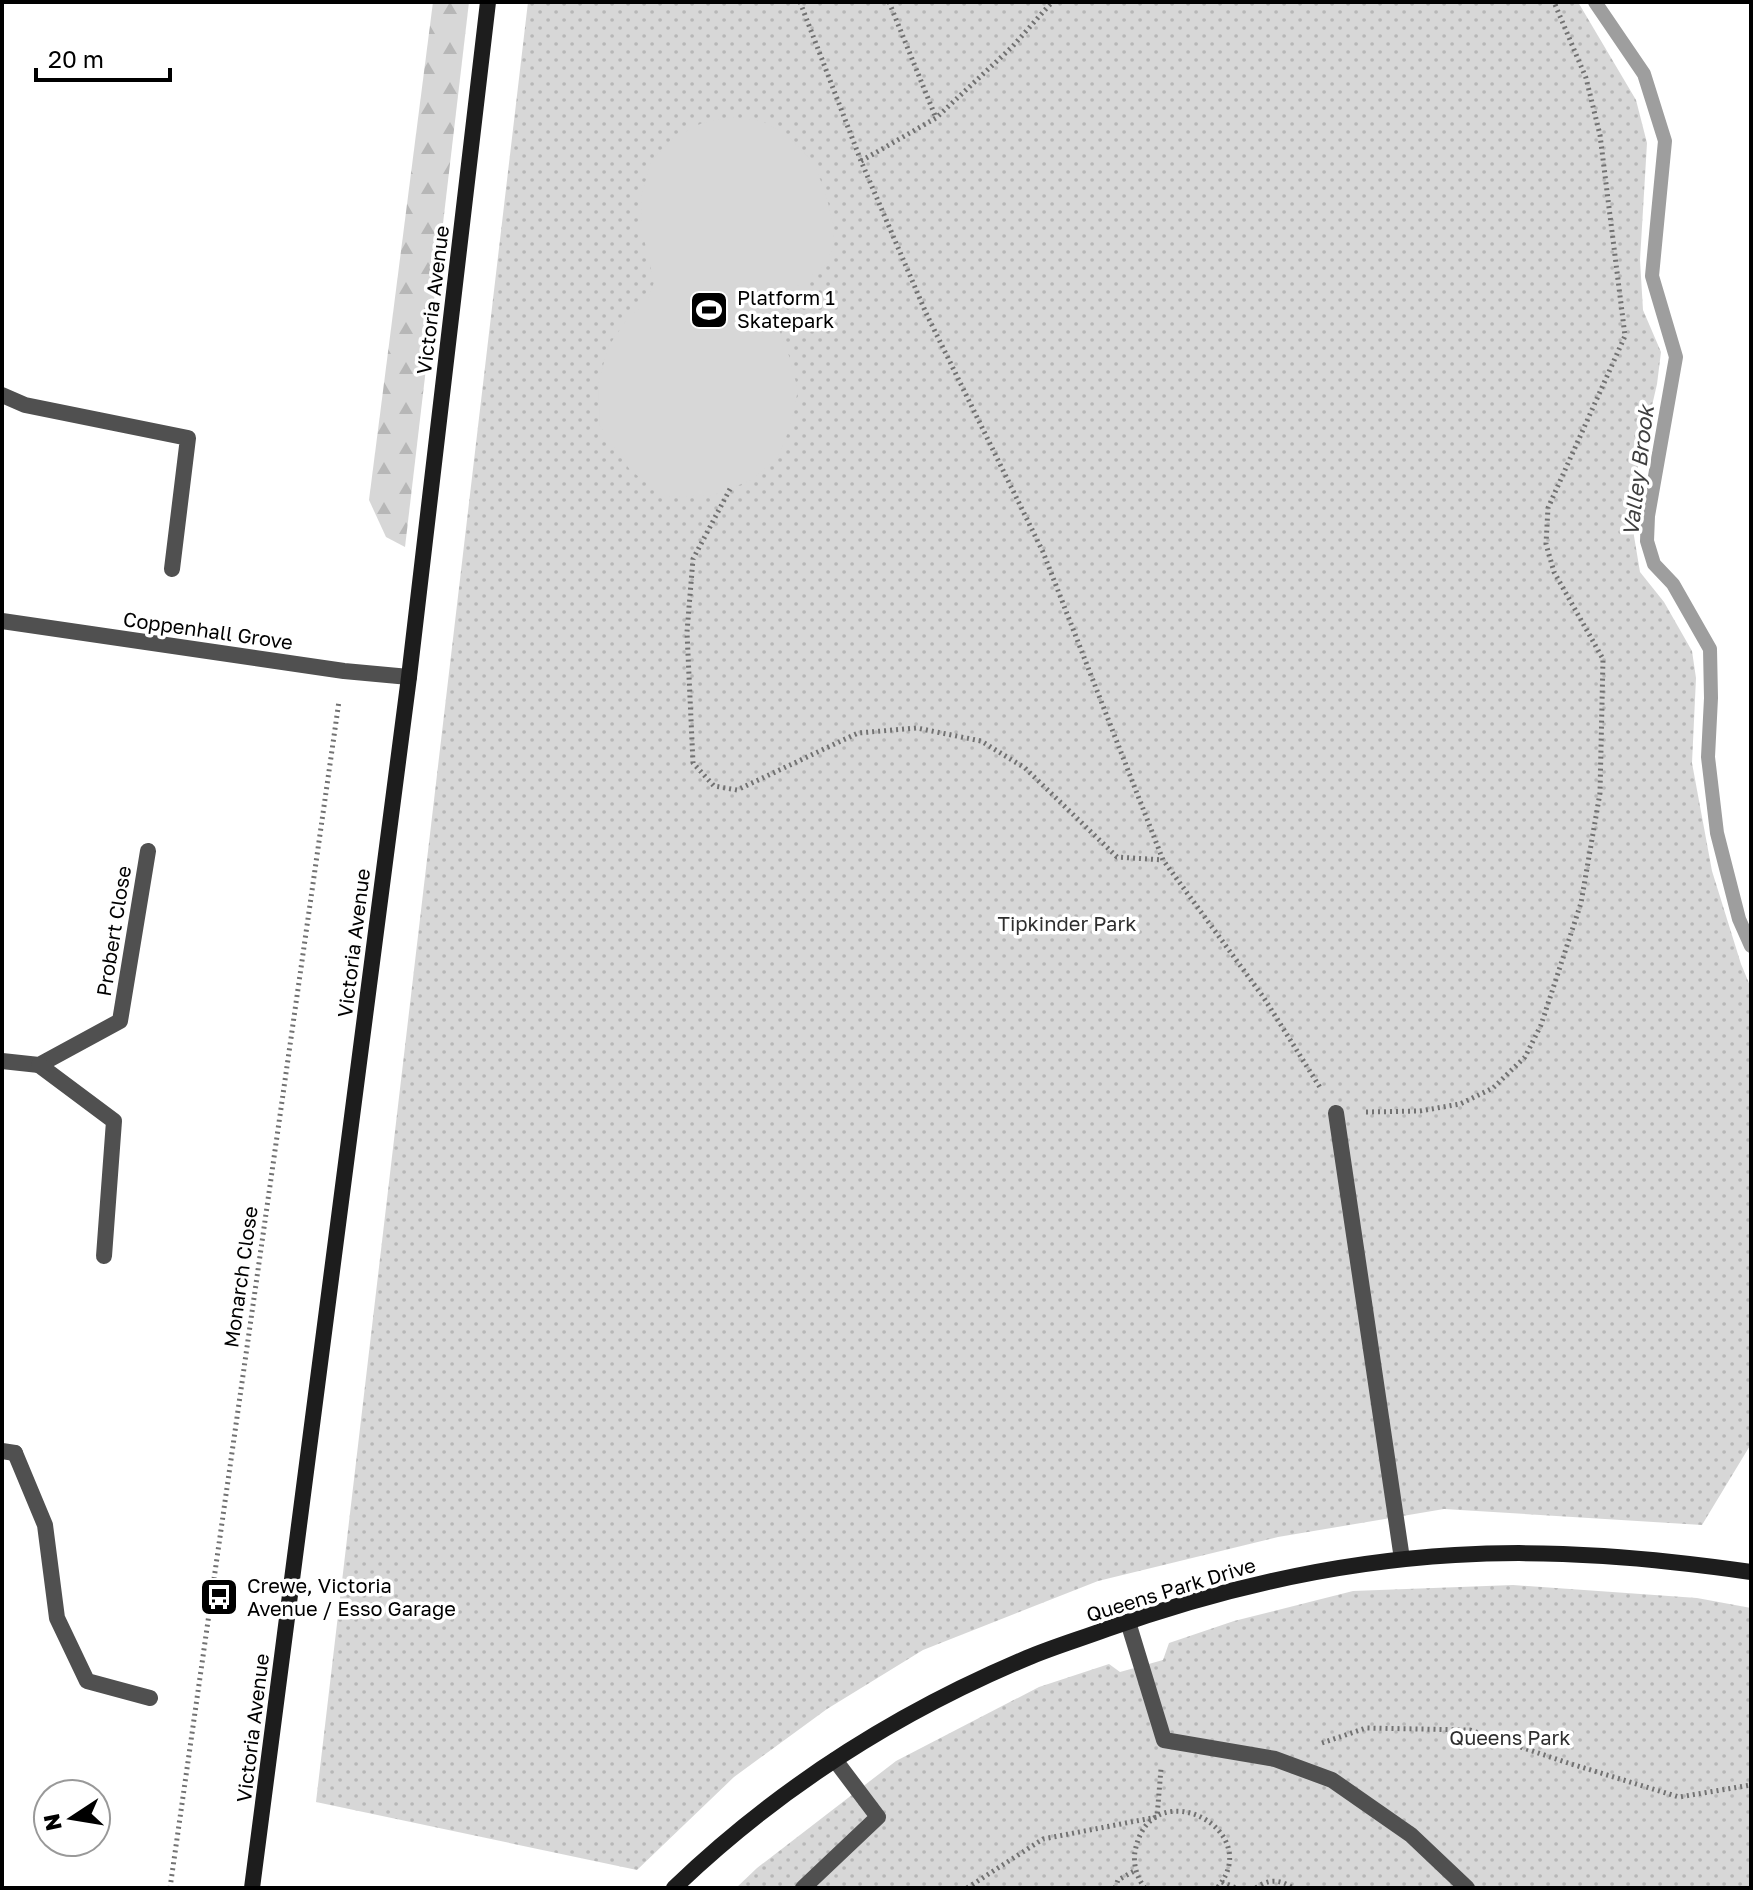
<svg xmlns="http://www.w3.org/2000/svg" width="1753" height="1890" font-family="'Golos Text',sans-serif">
<style>
.forest{fill:url(#forest-firs)}
.park{fill:url(#park-dots)}
.pitch{fill:#d7d7d7}
.lines{fill:none;stroke-linecap:round;stroke-linejoin:round}
.stream{stroke:#9e9e9e;stroke-width:14}
.path{stroke:#727272;stroke-width:5;stroke-dasharray:2 4;stroke-linecap:butt}
.lane{stroke:#505050;stroke-width:16}
.street{stroke:#505050;stroke-width:16}
.secondary{stroke:#1d1d1d;stroke-width:16}
.labels{text-anchor:middle;stroke-width:7;stroke-linejoin:round;paint-order:stroke}
.poi-label{font-size:20px;fill:#000;stroke:#fff;text-anchor:start}
.street-label{font-size:20px;fill:#000;stroke:#fff}
.park-label{font-size:20px;fill:#2e2e2e;stroke:#fff}
.water-label{font-size:22px;font-style:italic;fill:#3f3f3f;stroke:#fff}
</style>
<defs>
<pattern id="forest-firs" width="22" height="20" patternUnits="userSpaceOnUse" patternTransform="scale(2)"><rect width="22" height="20" fill="#d7d7d7"/><path d="M5 1l3.5 6h-7zM16 11l3.5 6h-7z" fill="#b7b7b7"/></pattern>
<pattern id="park-dots" width="8" height="8" patternUnits="userSpaceOnUse" patternTransform="scale(2)"><rect width="8" height="8" fill="#d7d7d7"/><path d="M2 2h.1M6 6h.1" fill="none" stroke="#b7b7b7" stroke-width="1.8" stroke-linecap="round"/></pattern>
</defs>
<rect width="100%" height="100%" fill="#fff"/>
<!-- forest -->
<path class="forest" d="M 433,2 L 469,2 L 405,547 L 386,537 L 369,500 Z"/>
<!-- park -->
<g class="park">
<path d="M 528,2 L 1578,2 L 1636,100 L 1647,143 L 1640,260 L 1643,310 L 1661,352 L 1657,384 L 1631,497 L 1634,536 L 1640,572 L 1664,602 L 1692,651 L 1696,678 L 1692,763 L 1712,871 L 1741,964 L 1751,988 L 1751,1444 L 1702,1525 L 1444,1509 L 1278,1537 L 1098,1581 L 923,1650 L 827,1709 L 734,1777 L 637,1870 L 316,1802 Z"/>
<path d="M 1513,1585 L 1697,1598 L 1751,1608 L 1751,1888 L 736,1888 L 757,1868 L 896,1761 L 1039,1687 L 1109,1664 L 1120,1672 L 1163,1660 L 1169,1643 L 1234,1621 L 1353,1591 Z"/>
</g>
<!-- pitch -->
<path class="pitch" d="M 730,117 L 762,121 L 787,135 L 813,162 L 825,191 L 833,223 L 834,242 L 827,264 L 784,296 L 775,319 L 789,356 L 798,390 L 790,427 L 777,459 L 749,481 L 714,495 L 666,497 L 630,470 L 600,426 L 598,385 L 608,347 L 625,322 L 648,300 L 654,282 L 641,226 L 642,194 L 651,161 L 672,139 L 702,123 Z"/>
<g class="lines">
<!-- stream -->
<path class="stream" d="M 1595,2 L 1644,74 L 1665,141 L 1652,276 L 1676,357 L 1648,516 L 1647,541 L 1654,564 L 1673,584 L 1710,649 L 1711,698 L 1708,757 L 1717,833 L 1739,919 L 1751,946"/>
<!-- path -->
<g class="path">
<path d="M 800,2 L 861,161 L 926,313 L 1043,552 L 1163,860 L 1264,998 L 1321,1089"/>
<path d="M 889,2 L 936,118"/>
<path d="M 861,161 L 936,118 L 1012,47 L 1052,2"/>
<path d="M 730,489 L 693,559 L 687,632 L 693,763 L 714,786 L 737,790 L 858,733 L 917,728 L 981,741 L 1025,768 L 1117,857 L 1163,860"/>
<path d="M 1366,1112 L 1420,1111 L 1460,1104 L 1493,1088 L 1525,1057 L 1541,1025 L 1581,903 L 1600,793 L 1603,659 L 1554,572 L 1546,544 L 1548,508 L 1625,336 L 1600,135 L 1586,78 L 1554,2"/>
<path d="M 1322,1743 L 1366,1728 L 1470,1730 L 1568,1763 L 1679,1797 L 1751,1785"/>
<path d="M 1222,1882 L 1236,1888"/>
<path d="M 170,1888 L 339,701"/>
<path d="M 967,1888 L 1043,1839 L 1157,1817 L 1161,1769"/>
<path d="M 1115,1888 L 1118,1880 L 1136,1870"/>
<path d="M 1145,1888 C 1136,1877 1132,1861 1136,1847 C 1154,1771 1267,1831 1217,1888"/>
<path d="M 1256,1888 C 1268,1879 1280,1879 1293,1888"/>
</g>
<!-- lane -->
<g class="lane">
<path d="M 1336,1113 L 1402,1559"/>
<path d="M 15,1453 L 45,1525 L 57,1618 L 87,1681 L 150,1698"/>
<path d="M 1128,1622 L 1164,1740 L 1275,1759 L 1332,1780 L 1411,1835 L 1467,1888"/>
<path d="M 803,1888 L 878,1817 L 835,1760"/>
</g>
<!-- street -->
<g class="street">
<path d="M 2,395 L 25,405 L 188,438 L 172,569"/>
<path d="M 2,621 L 344,671 L 409,677"/>
<path d="M 2,1061 L 39,1065 L 120,1021 L 148,851"/>
<path d="M 39,1065 L 114,1121 L 104,1256"/>
<path d="M 2,1451 L 15,1453"/>
</g>
<!-- secondary -->
<g class="secondary">
<path d="M 252,1888 L 409,677 L 488,2"/>
<path d="M 674,1888 C 776,1790 896,1713 1027,1658 C 1053,1647 1080,1639 1107,1629 C 1219,1589 1335,1562 1455,1555 C 1554,1549 1653,1558 1751,1572"/>
</g>
</g>
<!-- icons -->
<defs>
<g id="stadium-square" transform="scale(2)"><rect x="-9" y="-9" width="18" height="18" rx="4" fill="#000" stroke="#fff"/><path d="M0-5a6.5 5 0 1 0 0 10a6.5 5 0 1 0 0-10ZM-3.5-1.8h7v3.6h-7Z" fill="#fff"/></g>
<g id="bus-square" transform="scale(2)"><rect x="-9" y="-9" width="18" height="18" rx="4" fill="#000" stroke="#fff"/><path d="M-5-6H5V4H4V6H2V4H-2V6H-4V4H-5ZM-3.5-4V0h7V-4ZM-3.5 1.2v1.5H-2V1.2ZM2 1.2v1.5H3.5V1.2Z" fill="#fff"/></g>
</defs>
<g fill-rule="evenodd">
<use href="#stadium-square" x="709" y="310"/>
<use href="#bus-square" x="219" y="1597"/>
</g>
<g class="labels">
<!-- poi labels -->
<g class="poi-label">
<text x="737" y="305">Platform 1<tspan x="737" dy="23">Skatepark</tspan></text>
<text x="247" y="1593">Crewe, Victoria<tspan x="247" dy="23">Avenue / Esso Garage</tspan></text>
</g>
<!-- street labels -->
<g class="street-label">
<text transform="translate(433 300) rotate(-83)" y="7">Victoria Avenue</text>
<text transform="translate(208 631) rotate(8)" y="7">Coppenhall Grove</text>
<text transform="translate(114 931) rotate(-81)" y="7">Probert Close</text>
<text transform="translate(354 943) rotate(-83)" y="7">Victoria Avenue</text>
<text transform="translate(241 1277) rotate(-82)" y="7">Monarch Close</text>
<text transform="translate(1171 1590) rotate(-17)" y="7">Queens Park Drive</text>
<text transform="translate(253 1728) rotate(-83)" y="7">Victoria Avenue</text>
</g>
<!-- park labels -->
<g class="park-label">
<text x="1067" y="931">Tipkinder Park</text>
<text x="1510" y="1745">Queens Park</text>
</g>
<!-- water labels -->
<g class="water-label">
<text transform="translate(1638 471) rotate(-83)" y="8">Valley Brook</text>
</g>
</g>
<!-- border -->
<rect width="1753" height="1890" fill="none" stroke="#000000" stroke-width="8"/>
<!-- north arrow -->
<g transform="translate(72 1818) rotate(258)"><circle r="38" fill="#ffffff" stroke="#999999" stroke-width="2"/>
<path d="M0-6L14 30L0 20L-14 30Z" fill="#000000"/>
<text y="-12" font-size="22" font-weight="bold" text-anchor="middle" fill="#000000">N</text>
</g>
<!-- scale -->
<path d="M36 68v12h134v-12" fill="none" stroke="#000000" stroke-width="4"/>
<text x="48" y="68" font-size="24" fill="#000000" stroke="#ffffff" stroke-width="6" paint-order="stroke">20 m</text>
</svg>
